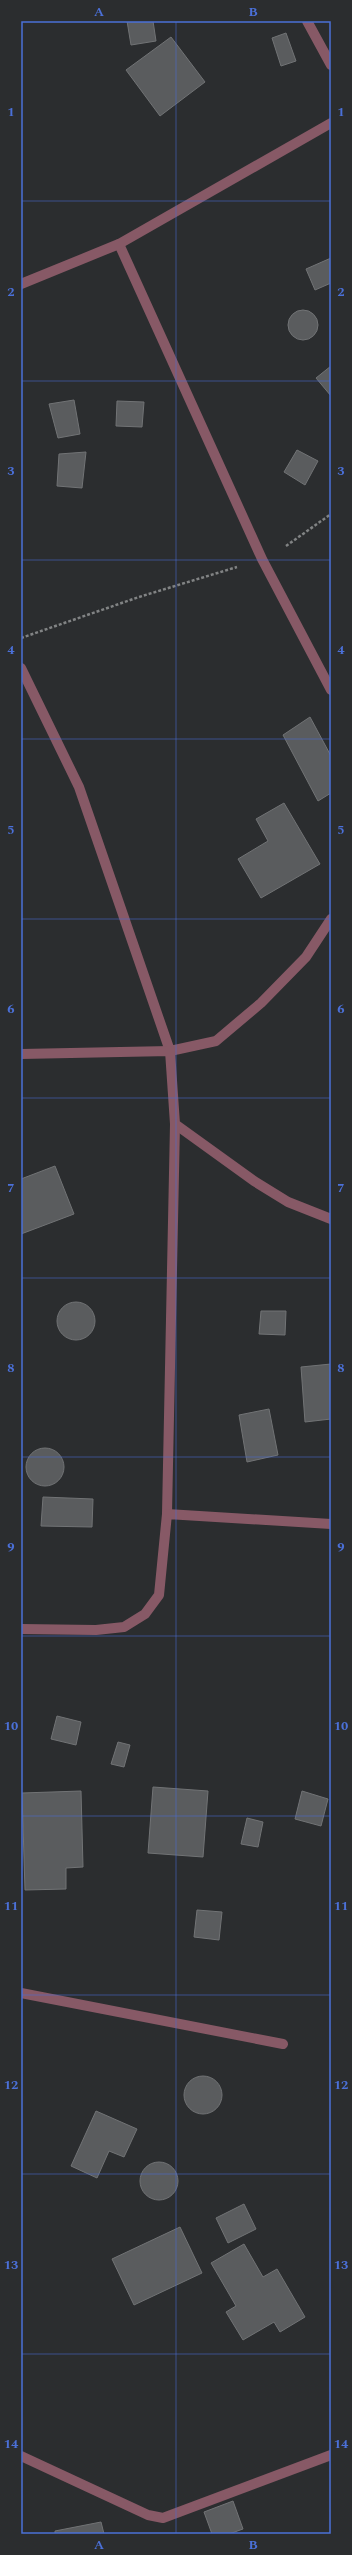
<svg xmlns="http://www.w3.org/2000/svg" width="352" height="2555" font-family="Spectral,serif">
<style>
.building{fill:#5a5c5e;stroke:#717375}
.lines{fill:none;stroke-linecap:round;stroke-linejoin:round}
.path{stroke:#818384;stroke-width:2.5;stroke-dasharray:3 2;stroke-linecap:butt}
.minor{stroke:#875966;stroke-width:10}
.grid{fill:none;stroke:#4b70d8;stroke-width:1;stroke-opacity:0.55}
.neatline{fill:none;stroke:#4b70d8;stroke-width:1.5}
.grid-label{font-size:13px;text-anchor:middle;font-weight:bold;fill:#4b70d8}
</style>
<rect width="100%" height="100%" fill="#2b2d2f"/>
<!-- building -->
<g class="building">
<path d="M 127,21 L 153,21 L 156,41 L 131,45 Z"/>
<path d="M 286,33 L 296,61 L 281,66 L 272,38 Z"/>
<path d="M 171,37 L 205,82 L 160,116 L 126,70 Z"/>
<path d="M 331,258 L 331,283 L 315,290 L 306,269 Z"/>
<circle cx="303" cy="325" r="15"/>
<path d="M 331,366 L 331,396 L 316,378 Z"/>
<path d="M 74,400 L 80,434 L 58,438 L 49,404 Z"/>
<path d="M 117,401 L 144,402 L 142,427 L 116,426 Z"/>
<path d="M 297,450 L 318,461 L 305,485 L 284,472 Z"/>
<path d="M 86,452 L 82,488 L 57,486 L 59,454 Z"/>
<path d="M 310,717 L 331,756 L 331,793 L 318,801 L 283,735 Z"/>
<path d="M 284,803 L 320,864 L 261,898 L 238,859 L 268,841 L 256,819 Z"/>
<path d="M 55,1166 L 74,1214 L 21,1234 L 21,1179 Z"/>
<circle cx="76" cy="1321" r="19"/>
<path d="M 261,1311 L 286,1311 L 285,1335 L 259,1334 Z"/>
<path d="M 331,1364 L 331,1419 L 305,1422 L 301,1367 Z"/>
<path d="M 269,1409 L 278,1455 L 247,1462 L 239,1415 Z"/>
<circle cx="45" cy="1467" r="19"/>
<path d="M 43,1497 L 93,1499 L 92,1527 L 41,1526 Z"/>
<path d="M 57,1716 L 81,1722 L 76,1745 L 51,1739 Z"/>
<path d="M 118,1742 L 130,1745 L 124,1767 L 111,1764 Z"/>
<path d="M 153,1787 L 208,1791 L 203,1857 L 148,1853 Z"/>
<path d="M 81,1791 L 83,1867 L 66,1868 L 66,1889 L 25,1890 L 22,1793 Z"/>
<path d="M 302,1791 L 328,1799 L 321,1826 L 295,1819 Z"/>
<path d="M 247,1818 L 263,1822 L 258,1847 L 241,1844 Z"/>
<path d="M 197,1910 L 222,1912 L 219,1940 L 194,1937 Z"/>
<circle cx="203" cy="2095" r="19"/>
<path d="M 96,2111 L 137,2129 L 124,2157 L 109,2151 L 97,2178 L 71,2166 Z"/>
<circle cx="159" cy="2181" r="19"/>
<path d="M 244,2204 L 256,2229 L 228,2243 L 216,2218 Z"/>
<path d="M 180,2227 L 202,2273 L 134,2305 L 112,2259 Z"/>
<path d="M 244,2244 L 263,2277 L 277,2269 L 305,2317 L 280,2332 L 274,2322 L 243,2340 L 226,2312 L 236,2306 L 211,2263 Z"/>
<path d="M 233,2501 L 243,2529 L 229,2534 L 212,2534 L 204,2512 Z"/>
<path d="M 101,2522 L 104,2534 L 55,2534 L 55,2531 Z"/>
</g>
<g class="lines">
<!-- path -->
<g class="path">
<path d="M 286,546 L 331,514"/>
<path d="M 21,638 L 139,597 L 237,567"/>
</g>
<!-- minor -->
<g class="minor">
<path d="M 307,21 L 331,65"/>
<path d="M 119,244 L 262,559 L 331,690"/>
<path d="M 21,284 L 119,244 L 331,123"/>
<path d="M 21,668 L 79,787 L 170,1051 L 216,1041 L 261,1003 L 306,957 L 331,919"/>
<path d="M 21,1054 L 170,1051 L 175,1124 L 254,1181 L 288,1202 L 331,1219"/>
<path d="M 167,1514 L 175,1124"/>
<path d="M 21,1629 L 96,1630 L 124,1627 L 145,1614 L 159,1595 L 167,1514 L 331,1524"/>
<path d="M 21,1993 L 283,2044"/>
<path d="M 21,2456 L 148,2515 L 163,2518 L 331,2455"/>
</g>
</g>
<!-- grid -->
<path class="grid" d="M 176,21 L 176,2534M 21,201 L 331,201M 21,381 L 331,381M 21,560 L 331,560M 21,739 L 331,739M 21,919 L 331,919M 21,1098 L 331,1098M 21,1278 L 331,1278M 21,1457 L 331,1457M 21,1636 L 331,1636M 21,1816 L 331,1816M 21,1995 L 331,1995M 21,2174 L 331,2174M 21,2354 L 331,2354"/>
<!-- border -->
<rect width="352" height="2555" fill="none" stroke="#2b2d2f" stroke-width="44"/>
<rect x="22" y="22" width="308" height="2511" class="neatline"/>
<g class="grid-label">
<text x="99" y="16">A</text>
<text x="253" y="16">B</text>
<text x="11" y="116">1</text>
<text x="341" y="116">1</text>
<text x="11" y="296">2</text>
<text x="341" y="296">2</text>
<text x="11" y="475">3</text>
<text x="341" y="475">3</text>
<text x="11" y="654">4</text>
<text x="341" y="654">4</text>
<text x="11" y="834">5</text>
<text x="341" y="834">5</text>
<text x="11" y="1013">6</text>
<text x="341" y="1013">6</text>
<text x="11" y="1192">7</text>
<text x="341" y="1192">7</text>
<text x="11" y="1372">8</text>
<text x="341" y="1372">8</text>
<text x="11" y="1551">9</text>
<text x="341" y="1551">9</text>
<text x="11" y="1730">10</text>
<text x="341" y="1730">10</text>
<text x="11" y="1910">11</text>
<text x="341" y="1910">11</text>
<text x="11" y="2089">12</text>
<text x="341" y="2089">12</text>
<text x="11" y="2269">13</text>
<text x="341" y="2269">13</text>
<text x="11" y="2448">14</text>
<text x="341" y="2448">14</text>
<text x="99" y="2549">A</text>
<text x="253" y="2549">B</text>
</g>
</svg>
